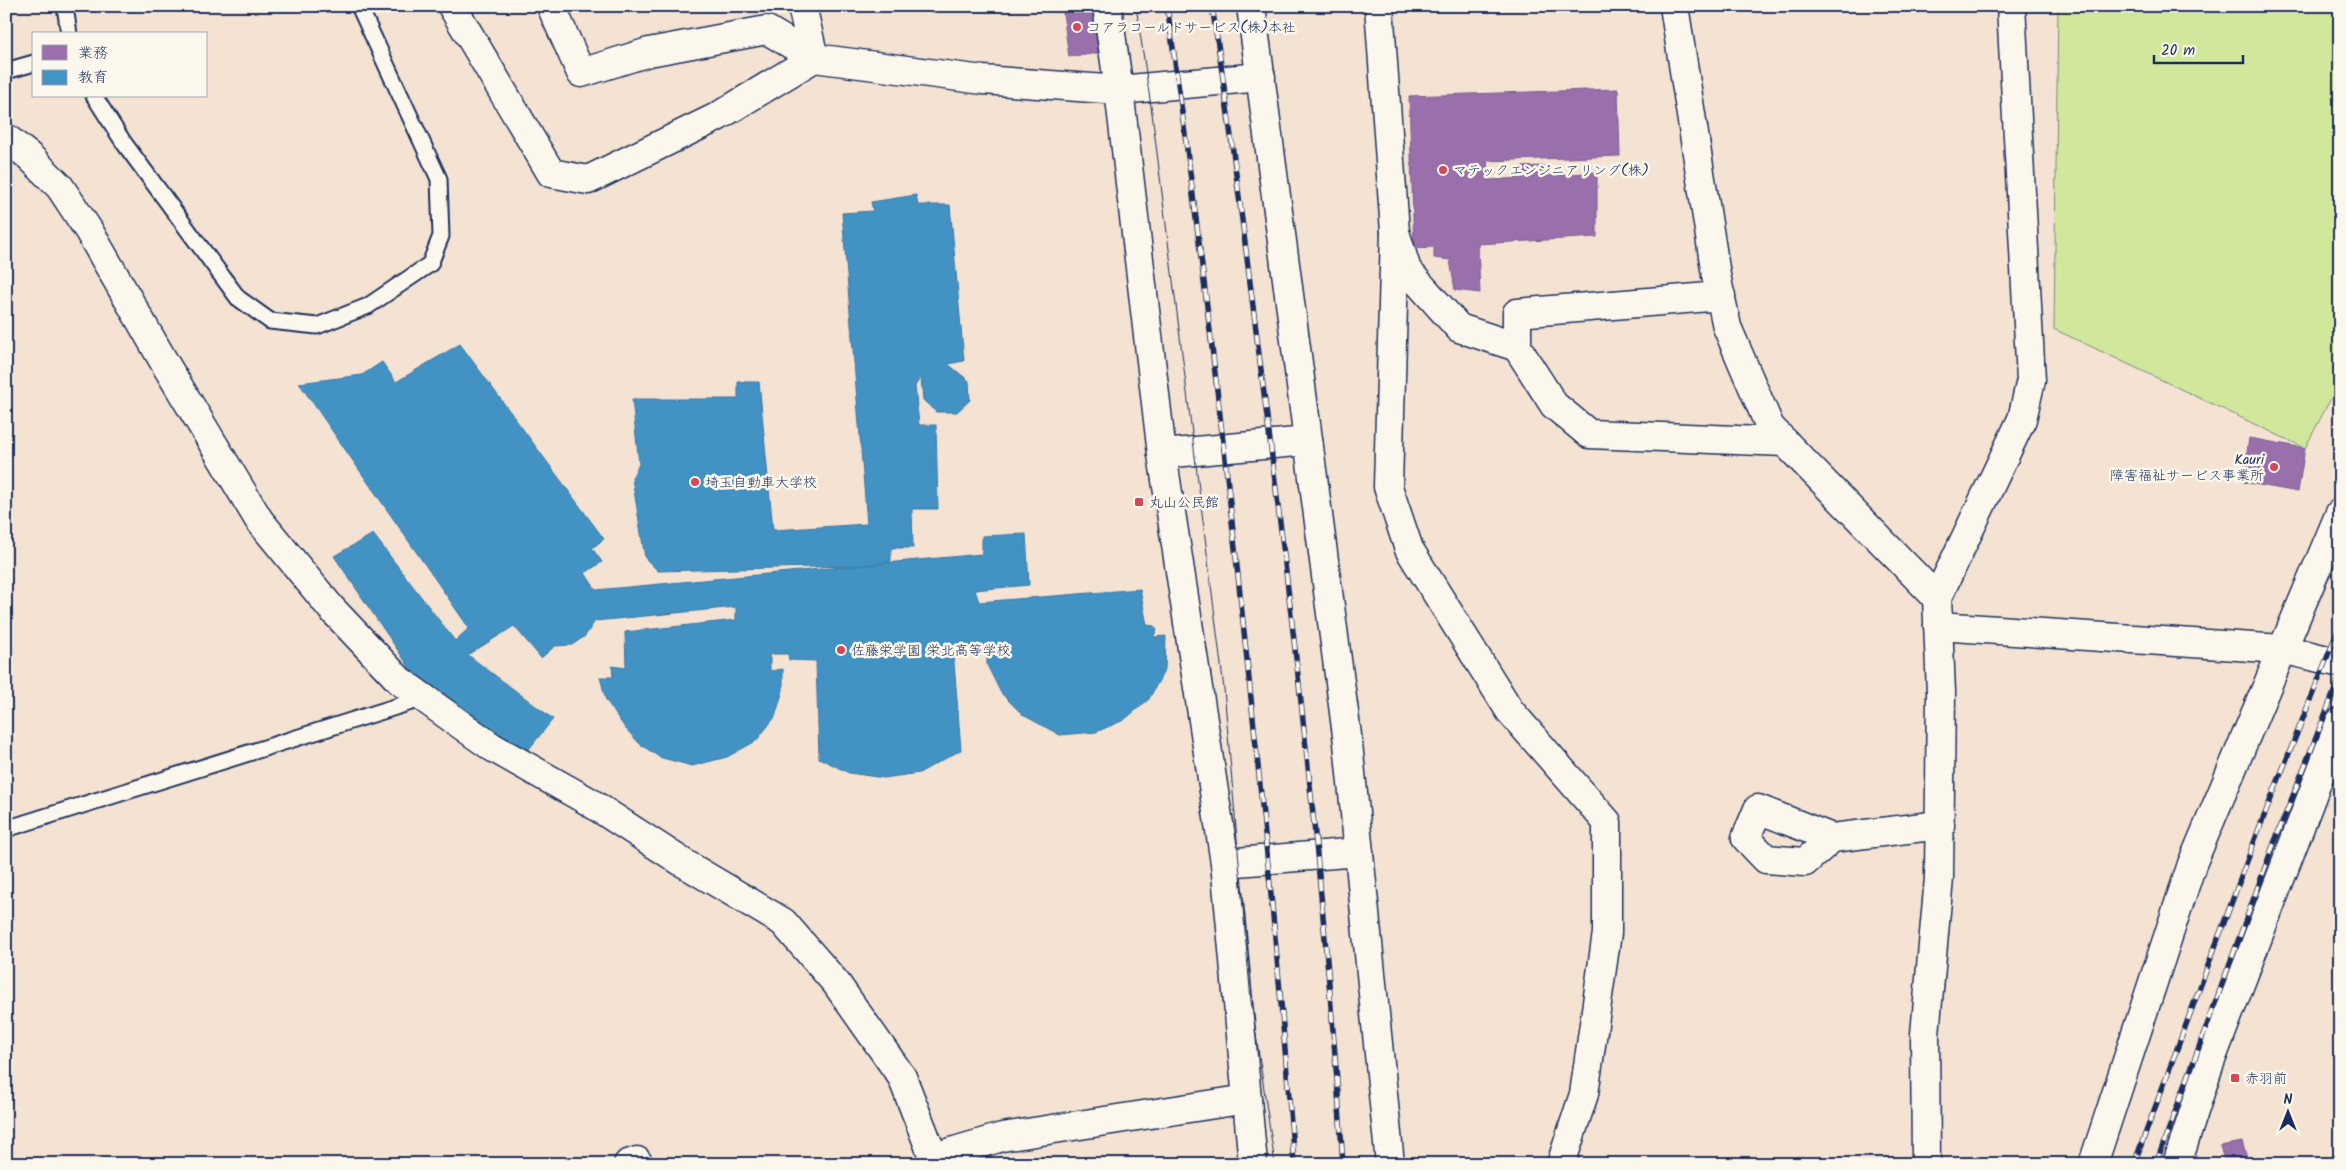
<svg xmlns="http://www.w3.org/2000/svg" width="2346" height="1170" font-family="Kalam,'Klee One',sans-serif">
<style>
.green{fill:#d1e79c;stroke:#768b7d}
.offices{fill:#9970ab;stroke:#735c94}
.schools{fill:#4393c3;stroke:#3775a5}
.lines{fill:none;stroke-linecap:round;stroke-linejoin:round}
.service-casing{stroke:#1b2f5e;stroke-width:19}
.minor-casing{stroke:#1b2f5e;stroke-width:31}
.service{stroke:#fbf7ec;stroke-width:15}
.minor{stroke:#fbf7ec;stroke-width:28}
.tram{stroke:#1b2f5e;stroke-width:1}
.rail-casing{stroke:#1b2f5e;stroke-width:5.5}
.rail{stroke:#fbf7ec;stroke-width:4;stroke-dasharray:11;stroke-linecap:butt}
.poi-dot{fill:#d1495b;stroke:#fbf7ec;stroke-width:2}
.labels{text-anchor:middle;stroke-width:5;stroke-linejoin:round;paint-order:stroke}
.poi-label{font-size:14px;fill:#1b2f5e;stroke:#fbf7ec;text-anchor:start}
</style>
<rect width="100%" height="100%" fill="#f4e2d2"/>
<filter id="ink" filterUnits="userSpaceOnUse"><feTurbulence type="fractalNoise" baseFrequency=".02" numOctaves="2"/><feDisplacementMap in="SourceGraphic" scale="10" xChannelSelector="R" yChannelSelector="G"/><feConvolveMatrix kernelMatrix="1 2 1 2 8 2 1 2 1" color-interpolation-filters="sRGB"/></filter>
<g filter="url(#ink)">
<!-- green -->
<path class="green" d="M 2058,6 L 2340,6 L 2340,381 L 2305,448 L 2054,329 Z"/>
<!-- offices -->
<g class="offices">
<path d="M 1062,6 L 1093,6 L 1099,53 L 1069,57 Z"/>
<path d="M 1618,89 L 1620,156 L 1487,161 L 1489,180 L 1523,178 L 1521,167 L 1547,166 L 1547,176 L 1597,172 L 1597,237 L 1478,244 L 1480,293 L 1455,290 L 1450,260 L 1434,258 L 1434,247 L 1414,248 L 1409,96 Z"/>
<path d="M 2249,438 L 2305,448 L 2298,492 L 2243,482 Z"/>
<path d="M 2242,1142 L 2249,1164 L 2225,1164 L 2220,1146 Z"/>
</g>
<!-- schools -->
<g class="schools">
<path d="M 916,195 L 918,205 L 950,205 L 964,361 L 948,364 L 969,381 L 970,400 L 957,412 L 936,412 L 923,400 L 921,377 L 915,386 L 919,425 L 936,425 L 938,509 L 912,509 L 913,548 L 891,548 L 891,565 L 658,571 L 645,558 L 632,478 L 639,464 L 632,399 L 738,399 L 738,382 L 759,382 L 773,530 L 867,524 L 842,213 L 873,211 L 871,202 Z"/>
<path d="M 460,344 L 604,539 L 592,548 L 602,562 L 585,573 L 596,590 L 982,554 L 982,536 L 1026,534 L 1029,585 L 975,590 L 979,602 L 1140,589 L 1147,625 L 1154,626 L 1157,630 L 1153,637 L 1166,636 L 1165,669 L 1149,699 L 1124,720 L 1096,732 L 1060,735 L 1023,715 L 1001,693 L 987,665 L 987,648 L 953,650 L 961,750 L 919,773 L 884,778 L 849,773 L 819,758 L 816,661 L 789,660 L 788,654 L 770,654 L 770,671 L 783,669 L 783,690 L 775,717 L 756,741 L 727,757 L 692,766 L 659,757 L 640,744 L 625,728 L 606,700 L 600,677 L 613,677 L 612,666 L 626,668 L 625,632 L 736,620 L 736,607 L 595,621 L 585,636 L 572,645 L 555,646 L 541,658 L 514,626 L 468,655 L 553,719 L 525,754 L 420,683 L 334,556 L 373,534 L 455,641 L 469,628 L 299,383 L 362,375 L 382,362 L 396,382 Z"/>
</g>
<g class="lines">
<!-- service casing -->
<g class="service-casing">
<g id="service">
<path d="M 65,6 L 69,34"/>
<path d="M 6,71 L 34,63"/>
<path d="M 94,96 L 124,143 L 238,298 L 270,321 L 317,326 L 368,306 L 430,264 L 441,236 L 439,179 L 359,6"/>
<path d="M 6,829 L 424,698"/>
</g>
</g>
<!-- minor casing -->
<g class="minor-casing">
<g id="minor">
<path d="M 452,6 L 551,173 L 588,180 L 717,117 L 814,58 L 983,80 L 1119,90 L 1261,77"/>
<path d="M 551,6 L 581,73 L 649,52 L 767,30 L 814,58"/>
<path d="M 802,6 L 814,58"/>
<path d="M 1107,6 L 1119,90 L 1162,454 L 1225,863 L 1253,1164"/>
<path d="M 1251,6 L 1348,743 L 1390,1164"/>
<path d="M 1379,6 L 1395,232 L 1407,270 L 1459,328 L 1517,347"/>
<path d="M 1674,6 L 1716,275 L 1727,327 L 1770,427 L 1937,598"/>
<path d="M 6,138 L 30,157 L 60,187 L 89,231 L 167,367 L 259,520 L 331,608 L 400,681 L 492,747 L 588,801 L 682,862 L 783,922 L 836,983 L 902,1077 L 936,1164"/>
<path d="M 1395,232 L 1388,487 L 1409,549 L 1510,711 L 1607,822 L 1607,933 L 1584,1094 L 1561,1164"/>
<path d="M 1721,296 L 1517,313 L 1517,347 L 1554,405 L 1589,434 L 1785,442"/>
<path d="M 1162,454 L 1308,441"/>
<path d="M 1938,626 L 2282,649 L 2340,663"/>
<path d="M 1832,838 L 1758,809 L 1746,838 L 1766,859 L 1805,862 L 1832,838 L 1940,825"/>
<path d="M 1225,863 L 1359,852"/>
<path d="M 934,1157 L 1002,1137 L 1247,1099"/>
<path d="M 628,1164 L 637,1161 L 639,1164"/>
<path d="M 1926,1164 L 1925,1034 L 1939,878 L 1941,692 L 1937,598 L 2022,419 L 2031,380 L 2011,6"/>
<path d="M 2093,1164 L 2192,864 L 2340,513"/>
<path d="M 2177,1164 L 2208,1068 L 2340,722"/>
</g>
</g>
<!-- service -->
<use href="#service" class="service"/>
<!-- minor -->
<use href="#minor" class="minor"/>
<!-- tram -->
<path class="tram" d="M 1136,6 L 1152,113 L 1224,689 L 1251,1001 L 1275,1164"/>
<!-- rail casing -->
<g class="rail-casing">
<g id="rail">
<path d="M 1167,6 C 1197,211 1221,416 1243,622 C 1262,802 1281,983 1294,1164"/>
<path d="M 1212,6 C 1233,137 1248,269 1265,401 C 1297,654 1326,909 1343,1164"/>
<path d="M 2134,1164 L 2259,829 L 2340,625"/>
<path d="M 2156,1164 L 2273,846 L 2340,677"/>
</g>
</g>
<!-- rail -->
<use href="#rail" class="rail"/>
</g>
</g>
<!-- markers -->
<g class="poi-dot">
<circle cx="1077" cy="27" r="5"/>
<circle cx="1443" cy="170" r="5"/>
<circle cx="2274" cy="467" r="5"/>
<circle cx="695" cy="482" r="5"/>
<rect x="1134" y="497" width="10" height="10" rx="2.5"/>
<circle cx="841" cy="650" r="5"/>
<rect x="2230" y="1073" width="10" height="10" rx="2.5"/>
</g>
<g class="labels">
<!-- poi labels -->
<g class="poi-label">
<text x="1087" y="32">コアラコールドサービス(株)本社</text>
<text x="1453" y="175">マテックエンジニアリング(株)</text>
<text x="2264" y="464" text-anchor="end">Kauri<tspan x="2264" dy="16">障害福祉サービス事業所</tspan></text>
<text x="705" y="487">埼玉自動車大学校</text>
<text x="1149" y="507">丸山公民館</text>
<text x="851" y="655">佐藤栄学園 栄北高等学校</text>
<text x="2245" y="1083">赤羽前</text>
</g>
</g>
<!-- margin -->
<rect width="2346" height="1170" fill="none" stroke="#fbf7ec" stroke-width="25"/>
<rect x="12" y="12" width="2321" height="1145" fill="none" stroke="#1b2f5e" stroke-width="2" filter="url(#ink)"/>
<!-- legend -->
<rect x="32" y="32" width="175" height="65" fill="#fbf7ec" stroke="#a1a7b3"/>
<rect x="42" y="45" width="25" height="15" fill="#9970ab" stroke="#a1a7b3"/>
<text x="78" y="58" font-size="15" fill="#1b2f5e">業務</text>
<rect x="42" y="70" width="25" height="15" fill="#4393c3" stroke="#a1a7b3"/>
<text x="78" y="82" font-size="15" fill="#1b2f5e">教育</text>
<!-- north arrow -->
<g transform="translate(2288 1112)" stroke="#fbf7ec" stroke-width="4" paint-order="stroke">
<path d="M0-4L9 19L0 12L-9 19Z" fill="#1b2f5e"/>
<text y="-8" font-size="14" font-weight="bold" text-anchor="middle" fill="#1b2f5e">N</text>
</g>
<!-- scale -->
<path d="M2154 55v8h89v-8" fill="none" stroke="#1b2f5e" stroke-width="2.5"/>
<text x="2161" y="55" font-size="15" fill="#1b2f5e" stroke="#fbf7ec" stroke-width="4" paint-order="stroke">20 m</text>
</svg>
